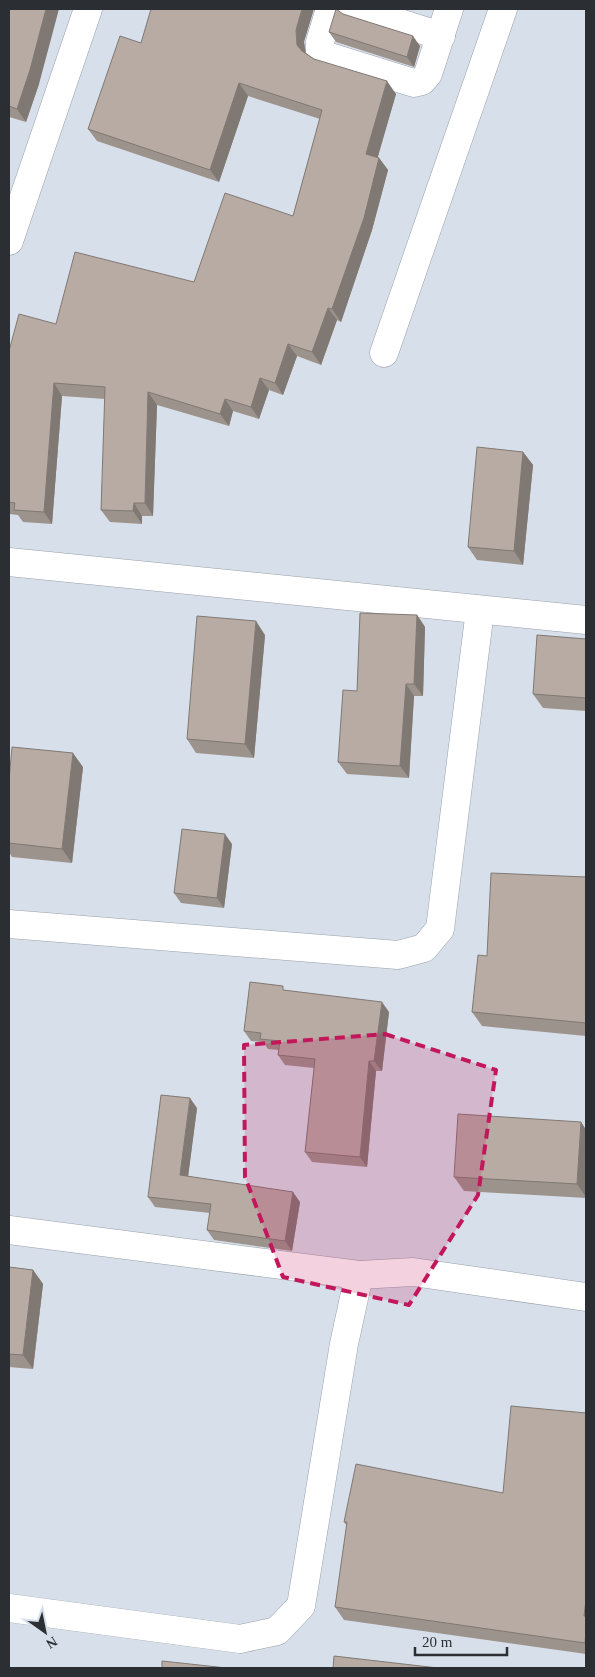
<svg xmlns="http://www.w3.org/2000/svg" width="595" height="1677" font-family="'Times New Roman',serif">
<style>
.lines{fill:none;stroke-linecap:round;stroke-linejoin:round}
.minor-casing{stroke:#98a0aa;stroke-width:29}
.minor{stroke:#fff;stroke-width:28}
.wall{fill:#9d938d}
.shaded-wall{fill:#807873}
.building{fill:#b7aba4;stroke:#807873}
.marked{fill:#c2185b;fill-opacity:0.2;stroke:#c2185b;stroke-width:4;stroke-dasharray:10 6;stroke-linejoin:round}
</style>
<rect width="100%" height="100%" fill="#d7e0ea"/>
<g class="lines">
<!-- minor casing -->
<g class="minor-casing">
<g id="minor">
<path d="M 330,9 L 320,42 L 320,51 L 327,56 L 414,83 L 422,81 L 428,74 L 449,9"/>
<path d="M 355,9 L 441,36"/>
<path d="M 9,241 L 88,9"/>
<path d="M 384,353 L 503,9"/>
<path d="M 9,562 L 586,620"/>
<path d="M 9,924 L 398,955 L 424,948 L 440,929 L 480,610"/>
<path d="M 9,1230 L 359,1275"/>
<path d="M 9,1608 L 240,1639 L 277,1631 L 301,1606 L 344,1344 L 359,1275 L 413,1272 L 586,1297"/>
</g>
</g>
<!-- minor -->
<use href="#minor" class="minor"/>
</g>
<!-- wall -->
<g class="wall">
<path d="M 9,9 L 39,84 L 26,122 L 9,117 Z"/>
<path d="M 343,14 L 420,46 L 414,67 L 336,42 L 329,32 Z"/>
<path d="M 304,42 L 306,53 L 314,59 L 396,94 L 377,157 L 379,158 L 388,170 L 372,230 L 341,322 L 337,320 L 321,365 L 297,356 L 283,395 L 269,390 L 259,419 L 233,411 L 229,426 L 157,405 L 153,516 L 142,516 L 142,524 L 110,522 L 101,510 L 105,399 L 62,396 L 52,524 L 23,522 L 18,515 L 9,514 L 9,351 L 56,324 L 194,282 L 293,216 L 320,119 L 248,96 L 219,182 L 97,141 L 88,129 L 141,43 Z"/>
<path d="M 523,452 L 533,465 L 523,565 L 477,560 L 468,547 Z"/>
<path d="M 417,615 L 425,627 L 423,696 L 414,696 L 409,778 L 347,774 L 338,762 L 357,691 Z"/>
<path d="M 265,635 L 254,758 L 196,753 L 187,739 Z"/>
<path d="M 586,639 L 586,711 L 543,708 L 533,694 Z"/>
<path d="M 83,767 L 72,863 L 12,857 L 9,852 L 9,780 Z"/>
<path d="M 232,844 L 224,908 L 181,903 L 174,893 Z"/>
<path d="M 586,877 L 586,1036 L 482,1026 L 472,1012 L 487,956 Z"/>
<path d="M 287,991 L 389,1012 L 382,1071 L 376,1071 L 367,1167 L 312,1162 L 305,1152 L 314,1068 L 285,1065 L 278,1055 L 279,1050 L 268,1049 L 263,1042 L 251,1041 L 244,1031 Z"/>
<path d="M 197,1108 L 188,1176 L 300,1202 L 292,1251 L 214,1240 L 207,1230 L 210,1213 L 155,1207 L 148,1197 Z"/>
<path d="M 581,1122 L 586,1130 L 586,1198 L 464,1191 L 454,1177 Z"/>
<path d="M 9,1267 L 33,1270 L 43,1284 L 33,1369 L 9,1367 Z"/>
<path d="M 586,1413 L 586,1654 L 344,1620 L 335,1607 L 347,1526 L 344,1522 L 503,1493 Z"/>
</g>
<!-- shaded-wall -->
<g class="shaded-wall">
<path d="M 46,9 L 59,9 L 39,84 L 26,122 L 17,109 Z"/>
<path d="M 302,9 L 314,9 L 304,42 L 306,58 L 297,45 L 296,30 Z"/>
<path d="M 413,36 L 420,46 L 414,67 L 407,57 Z"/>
<path d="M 387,81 L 396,94 L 375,167 L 366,154 Z"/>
<path d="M 239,83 L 248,96 L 219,182 L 210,170 Z"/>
<path d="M 379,158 L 388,170 L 372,230 L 341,322 L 332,309 Z"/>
<path d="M 328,308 L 337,320 L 321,365 L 312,352 Z"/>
<path d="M 288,344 L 297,356 L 283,395 L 275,383 Z"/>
<path d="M 260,378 L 269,390 L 259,419 L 251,407 Z"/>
<path d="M 54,383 L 62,396 L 52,524 L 44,512 Z"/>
<path d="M 148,392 L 157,405 L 153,516 L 145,503 Z"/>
<path d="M 225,399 L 233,411 L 229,426 L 220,414 Z"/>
<path d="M 523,452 L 533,465 L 523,565 L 514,551 Z"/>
<path d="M 134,503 L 142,516 L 142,524 L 133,511 Z"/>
<path d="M 417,615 L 425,627 L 423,696 L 414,684 Z"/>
<path d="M 256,621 L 265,635 L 254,758 L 245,744 Z"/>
<path d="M 406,684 L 414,696 L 409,778 L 400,766 Z"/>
<path d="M 73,753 L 83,767 L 72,863 L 62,849 Z"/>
<path d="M 225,834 L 232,844 L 224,908 L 217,898 Z"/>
<path d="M 382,1002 L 389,1012 L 382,1071 L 374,1061 Z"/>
<path d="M 369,1061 L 376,1071 L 367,1167 L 360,1157 Z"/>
<path d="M 190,1098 L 197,1108 L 187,1185 L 180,1175 Z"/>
<path d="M 581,1122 L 586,1130 L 586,1197 L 577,1184 Z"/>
<path d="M 293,1192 L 300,1202 L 292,1251 L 285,1241 Z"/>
<path d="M 33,1270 L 43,1284 L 33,1369 L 23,1355 Z"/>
<path d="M 586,1599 L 586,1619 L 584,1616 Z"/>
</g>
<!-- building -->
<g class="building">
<path d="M 9,9 L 46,9 L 30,70 L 17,109 L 9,106 Z"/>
<path d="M 151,9 L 302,9 L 296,30 L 297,45 L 302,51 L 314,59 L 387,81 L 366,154 L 379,158 L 364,218 L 332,309 L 328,308 L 312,352 L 288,344 L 275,383 L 260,378 L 251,407 L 225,399 L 220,414 L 148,392 L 145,503 L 134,503 L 133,511 L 101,510 L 105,387 L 54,383 L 44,512 L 14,510 L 15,503 L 9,502 L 9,351 L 19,314 L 56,324 L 75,252 L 194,282 L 225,193 L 293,216 L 322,110 L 239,83 L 210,170 L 88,129 L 120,36 L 141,43 Z"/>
<path d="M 336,9 L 343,14 L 413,36 L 407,57 L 329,32 Z"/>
<path d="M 477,447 L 523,452 L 514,551 L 468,547 Z"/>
<path d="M 360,613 L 417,615 L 414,684 L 406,684 L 400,766 L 338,762 L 343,690 L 357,691 Z"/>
<path d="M 197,616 L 256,621 L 245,744 L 187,739 Z"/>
<path d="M 537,635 L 586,639 L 586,698 L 533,694 Z"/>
<path d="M 12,747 L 73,753 L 62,849 L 9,843 L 9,780 Z"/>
<path d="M 182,829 L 225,834 L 217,898 L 174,893 Z"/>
<path d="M 491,873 L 586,877 L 586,1023 L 472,1012 L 478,955 L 487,956 Z"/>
<path d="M 250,982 L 283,986 L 283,990 L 382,1002 L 374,1061 L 369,1061 L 360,1157 L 305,1152 L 315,1059 L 278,1055 L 280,1041 L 260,1039 L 261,1033 L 244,1031 Z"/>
<path d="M 161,1095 L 190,1098 L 180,1175 L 293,1192 L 285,1241 L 207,1230 L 211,1204 L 148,1197 Z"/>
<path d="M 458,1114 L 581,1122 L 577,1184 L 454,1177 Z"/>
<path d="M 9,1267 L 33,1270 L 23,1355 L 9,1354 Z"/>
<path d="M 511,1406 L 586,1413 L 586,1599 L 584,1616 L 586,1616 L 586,1630 L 585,1643 L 335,1607 L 347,1522 L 344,1522 L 356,1464 L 503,1493 Z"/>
<path d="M 334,1656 L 438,1668 L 333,1668 Z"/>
<path d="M 162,1661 L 227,1668 L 162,1668 Z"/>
</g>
<!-- marked area -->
<path class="marked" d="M 385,1034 L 496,1070 L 478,1195 L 409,1305 L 283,1277 L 245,1177 L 244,1045 Z"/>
<!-- border -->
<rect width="595" height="1677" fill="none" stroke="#2b2f33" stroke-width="20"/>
<!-- north arrow -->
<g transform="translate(45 1632) rotate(147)" stroke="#d7e0ea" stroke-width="4" paint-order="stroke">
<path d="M0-4L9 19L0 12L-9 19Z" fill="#2b2f33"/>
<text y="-8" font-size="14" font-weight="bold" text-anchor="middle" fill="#2b2f33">N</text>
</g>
<!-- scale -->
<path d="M415 1647v8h92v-8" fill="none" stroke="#2b2f33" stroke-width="2.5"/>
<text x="422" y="1647" font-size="15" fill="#2b2f33" stroke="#d7e0ea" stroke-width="4" paint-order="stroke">20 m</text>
</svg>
